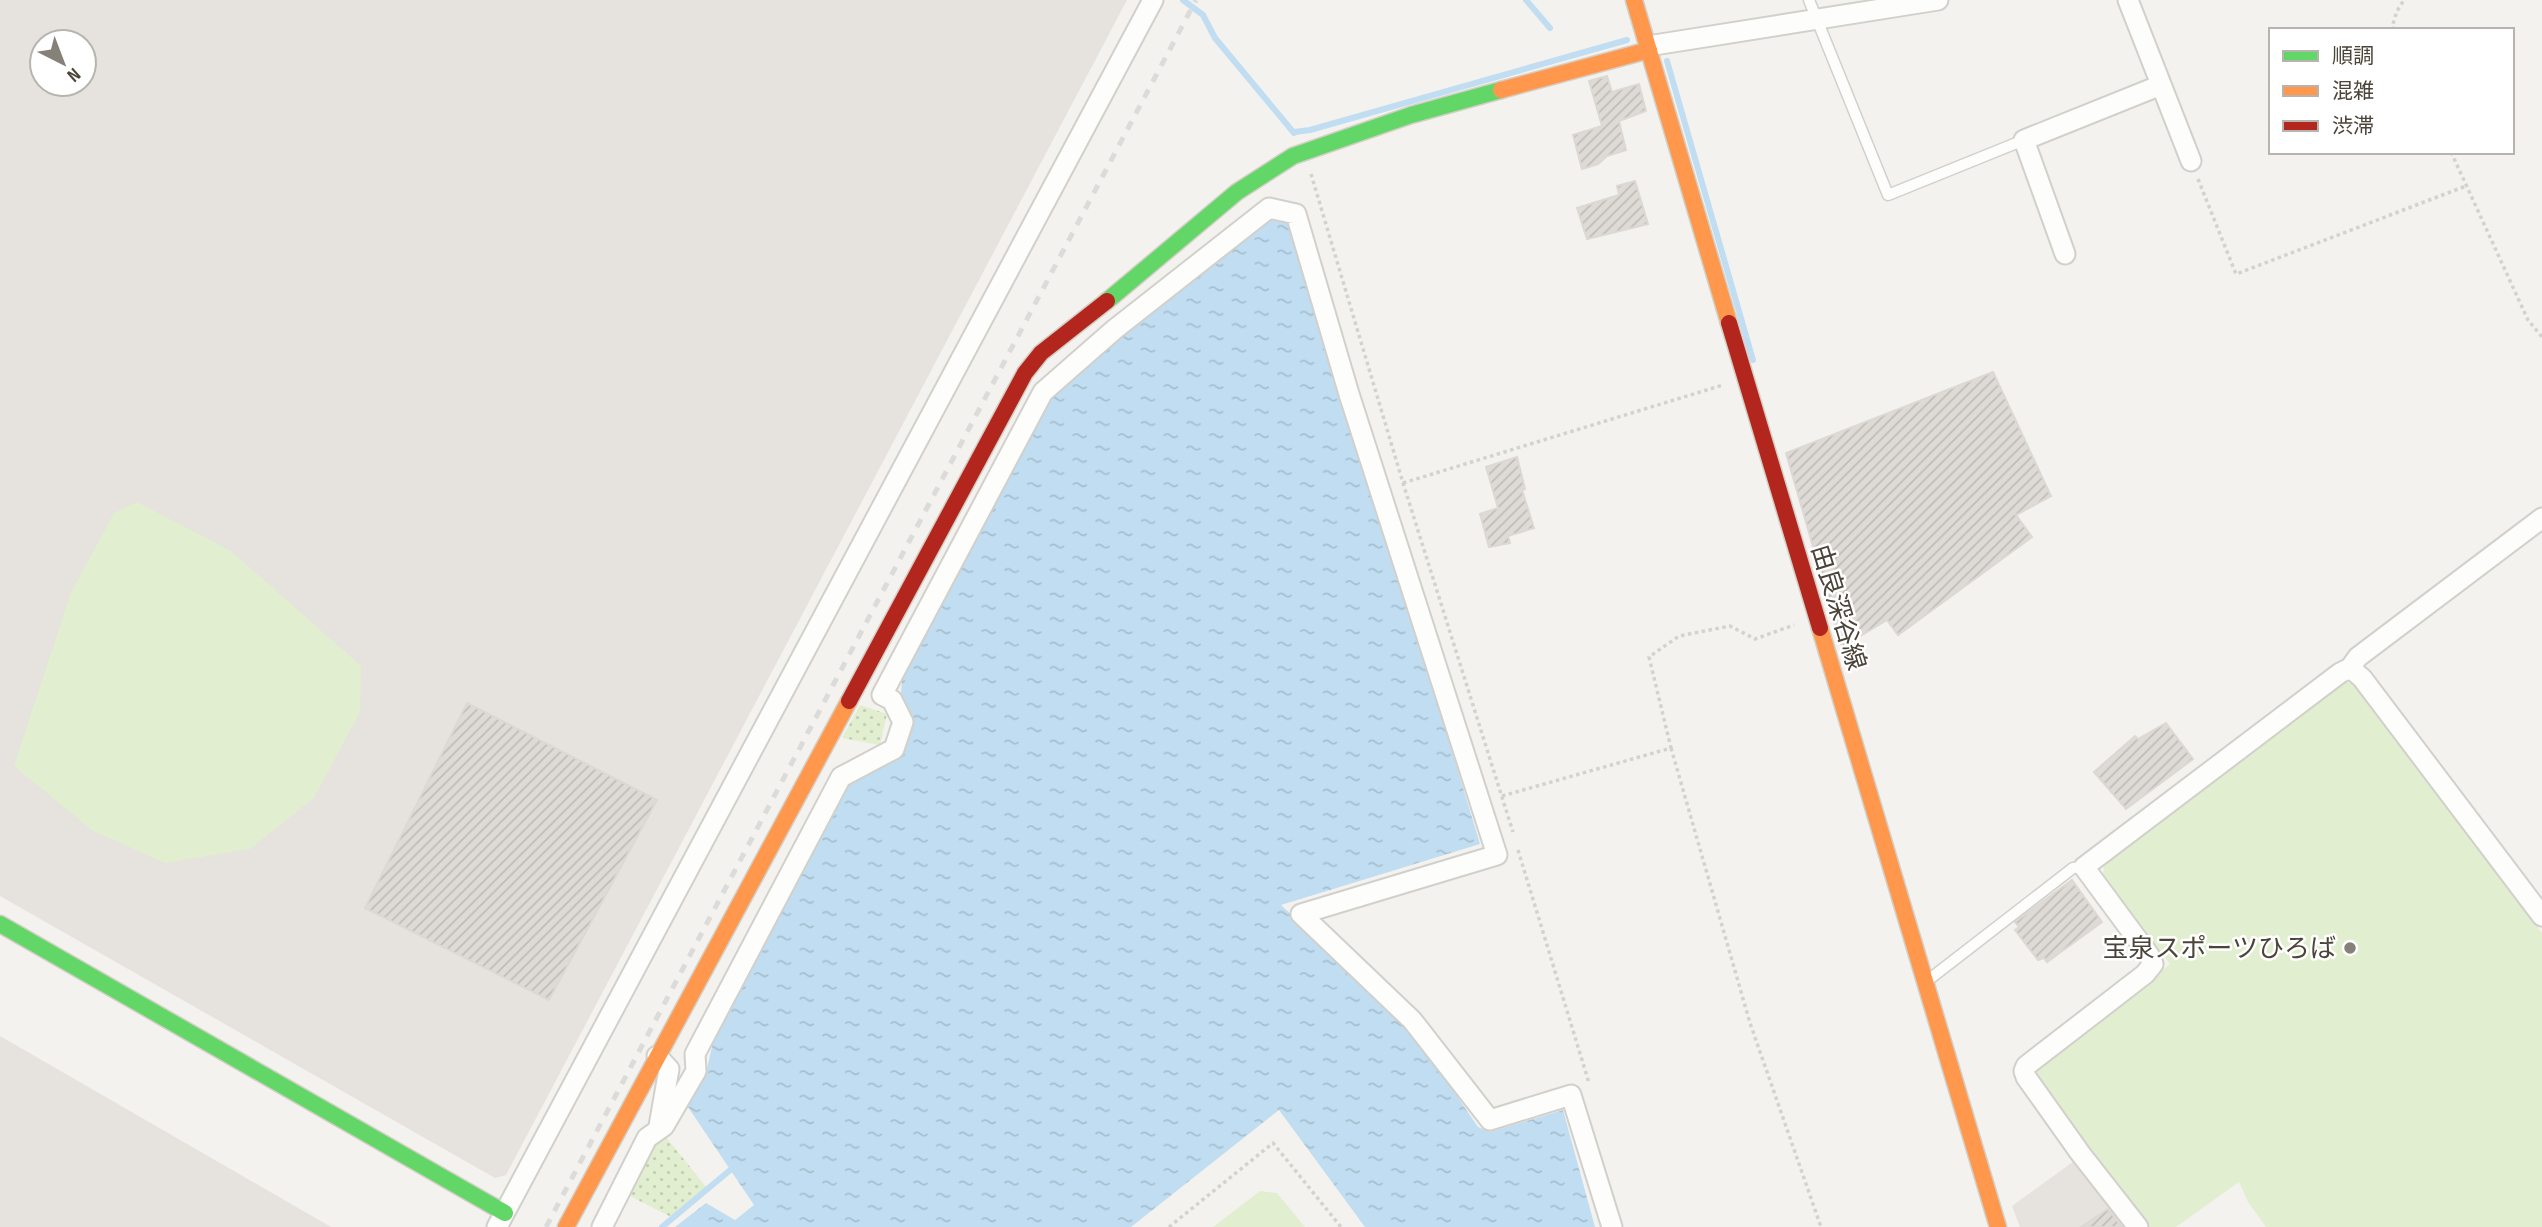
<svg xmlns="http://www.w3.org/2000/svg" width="2542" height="1227" font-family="'Sofia Sans Condensed','Noto Sans JP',sans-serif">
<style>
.industrial{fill:#e6e2de;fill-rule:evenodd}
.grass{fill:url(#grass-dots)}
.garden{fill:#e1eecf}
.parking{fill:#e6e3df}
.water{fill:url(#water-ripples)}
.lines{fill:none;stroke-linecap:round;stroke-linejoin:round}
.stream{stroke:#c0ddf1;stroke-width:6}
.building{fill:url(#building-hatch);stroke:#dcd9d4;stroke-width:2}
.lane-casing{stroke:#d2d0cb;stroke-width:13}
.street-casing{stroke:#d2d0cb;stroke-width:23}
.fast-casing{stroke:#d3cfc5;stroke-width:19}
.slow-casing{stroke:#d3cfc5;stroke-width:19}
.jam-casing{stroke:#d3cfc5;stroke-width:19}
.path{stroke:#d3d2cc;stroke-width:3.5;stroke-dasharray:3.5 3.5;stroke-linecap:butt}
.lane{stroke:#fdfdfc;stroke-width:10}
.street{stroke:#fdfdfc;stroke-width:19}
.fast{stroke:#63d668;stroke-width:16}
.slow{stroke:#ff974d;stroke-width:16}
.jam{stroke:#b3261e;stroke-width:16}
.rail{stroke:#dbdbda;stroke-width:5;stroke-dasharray:9 9;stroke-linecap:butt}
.poi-dot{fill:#868178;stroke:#fff;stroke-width:2.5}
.labels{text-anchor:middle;stroke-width:5;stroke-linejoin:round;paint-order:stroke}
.street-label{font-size:26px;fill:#4b4439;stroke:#fff}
.poi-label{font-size:26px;fill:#4b4439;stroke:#fff;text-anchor:end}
</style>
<defs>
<pattern id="grass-dots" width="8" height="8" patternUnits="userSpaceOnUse" patternTransform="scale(1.75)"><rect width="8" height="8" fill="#e1eecf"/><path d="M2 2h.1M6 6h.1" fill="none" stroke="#c3cdb2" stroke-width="1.8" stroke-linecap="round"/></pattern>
<pattern id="water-ripples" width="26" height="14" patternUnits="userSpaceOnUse" patternTransform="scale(1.75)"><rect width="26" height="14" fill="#c0ddf1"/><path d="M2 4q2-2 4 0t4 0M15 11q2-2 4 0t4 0" fill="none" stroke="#a6bfcf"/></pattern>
<pattern id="building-hatch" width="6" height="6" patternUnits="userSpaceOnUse" patternTransform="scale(1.75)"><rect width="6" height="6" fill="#dedbd6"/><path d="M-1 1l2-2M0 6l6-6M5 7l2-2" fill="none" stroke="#c0bdb8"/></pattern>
</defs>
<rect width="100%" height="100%" fill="#f4f2ee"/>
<!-- industrial -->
<g class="industrial">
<path d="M 0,0 L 1127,0 L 506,1175 L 495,1178 L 0,896 ZM 42,42 L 84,42 L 84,84 L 42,84 Z"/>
<path d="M 0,1036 L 331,1227 L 0,1227 Z"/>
</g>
<!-- grass -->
<g class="grass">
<path d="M 860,705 L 887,714 L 880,745 L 842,738 Z"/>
<path d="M 658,1137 L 666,1137 L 707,1188 L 673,1218 L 628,1195 Z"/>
</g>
<!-- garden -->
<g class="garden">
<path d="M 137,502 L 231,551 L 361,666 L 360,712 L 314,798 L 250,849 L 165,863 L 93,831 L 14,766 L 71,592 L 114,513 Z"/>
<path d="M 2345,682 L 2355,684 L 2542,933 L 2542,1227 L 2266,1227 L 2248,1202 L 2239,1182 L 2176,1227 L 2149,1227 L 2035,1074 L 2037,1064 L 2170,964 L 2103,877 L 2104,865 Z"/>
<path d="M 1260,1191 L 1277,1193 L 1305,1227 L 1213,1227 Z"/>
</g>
<!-- parking -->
<path class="parking" d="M 2077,1159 L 2112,1206 L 2081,1227 L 2020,1227 L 2012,1206 Z"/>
<!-- water -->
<path class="water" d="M 1268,214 L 1292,219 L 1480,844 L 1281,905 L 1403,1017 L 1478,1127 L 1490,1132 L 1563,1110 L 1595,1227 L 1365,1227 L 1279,1110 L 1131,1227 L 675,1227 L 706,1203 L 735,1220 L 754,1205 L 688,1107 L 706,1073 L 714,1038 L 846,780 L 894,753 L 909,713 L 901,693 L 903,667 L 1049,394 Z"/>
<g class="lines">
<!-- stream -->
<g class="stream">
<path d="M 1183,0 L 1203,15 L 1215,38 L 1294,133"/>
<path d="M 1526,0 L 1550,28"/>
<path d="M 1667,61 L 1753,360"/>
<path d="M 1294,132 L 1310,130 L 1627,40"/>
<path d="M 662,1227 L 735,1166"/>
</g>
</g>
<!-- building -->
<g class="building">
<path d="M 1607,76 L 1612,92 L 1639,84 L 1646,111 L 1619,121 L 1626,150 L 1607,156 L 1598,164 L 1582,169 L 1573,135 L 1602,126 L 1589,81 Z"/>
<path d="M 1635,181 L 1648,224 L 1587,239 L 1577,208 L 1619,195 L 1617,186 Z"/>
<path d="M 1993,372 L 2051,496 L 2016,515 L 2032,537 L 1898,635 L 1887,620 L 1842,647 L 1786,453 Z"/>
<path d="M 1517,457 L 1525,489 L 1522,490 L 1534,528 L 1508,536 L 1510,543 L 1489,547 L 1480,514 L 1498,508 L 1486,467 Z"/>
<path d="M 467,703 L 657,800 L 549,1000 L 365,908 Z"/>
<path d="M 2166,723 L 2193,759 L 2126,809 L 2094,772 L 2135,736 L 2138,739 Z"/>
<path d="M 2072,880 L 2102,922 L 2047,962 L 2044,958 L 2038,960 L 2015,930 L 2019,927 L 2015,922 Z"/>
<path d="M 2108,1209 L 2122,1227 L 2081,1227 Z"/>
</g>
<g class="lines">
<!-- lane casing -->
<g class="lane-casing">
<g id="lane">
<path d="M 1809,0 L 1888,195 L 2024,140"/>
<path d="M 1927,981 L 2073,868 L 2084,867"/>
</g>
</g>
<!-- street casing -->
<g class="street-casing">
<g id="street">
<path d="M 2128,0 L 2191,161"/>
<path d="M 1648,46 L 1938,0"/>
<path d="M 2065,254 L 2024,140 L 2161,85"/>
<path d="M 2350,668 L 2358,657 L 2542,518"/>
<path d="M 657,1056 L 669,1069 L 659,1126"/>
<path d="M 497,1227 L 1153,0"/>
<path d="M 602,1227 L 647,1138 L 664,1126 L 696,1071 L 695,1054 L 841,777 L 894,749 L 903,722 L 892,700 L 882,695 L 1043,392 L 1115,329 L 1269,208 L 1296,214 L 1349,394 L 1497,855 L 1301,914 L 1412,1020 L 1490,1120 L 1571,1095 L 1612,1227"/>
<path d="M 2138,1227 L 2080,1153 L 2026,1077 L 2024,1071 L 2026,1066 L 2145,974 L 2153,964 L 2149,955 L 2084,867 L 2340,673 L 2350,668 L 2362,678 L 2542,916"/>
</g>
</g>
<!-- fast casing -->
<g class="fast-casing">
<g id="fast">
<path d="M 1107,301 L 1237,192 L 1293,156 L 1411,115 L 1501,90"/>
<path d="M 0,924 L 505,1213"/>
</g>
</g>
<!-- slow casing -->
<g class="slow-casing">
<g id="slow">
<path d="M 1634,0 L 1729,323"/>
<path d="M 1501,90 L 1649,50"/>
<path d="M 1820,628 L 1998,1227"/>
<path d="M 566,1227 L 849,701"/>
</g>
</g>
<!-- jam casing -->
<g class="jam-casing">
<g id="jam">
<path d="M 1729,323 L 1820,628"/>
<path d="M 849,701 L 1025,373 L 1041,353 L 1107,301"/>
</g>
</g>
<!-- path -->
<g class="path">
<path d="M 2394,30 L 2392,27 L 2397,11 L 2404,0"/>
<path d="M 2451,152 L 2528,320 L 2542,337"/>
<path d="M 1311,174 L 1403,483 L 1513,832"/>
<path d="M 2198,179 L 2236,274 L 2466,186"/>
<path d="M 1403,483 L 1723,385"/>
<path d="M 1671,748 L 1750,1023 L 1821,1227"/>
<path d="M 1502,796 L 1671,748 L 1649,657 L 1679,636 L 1730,626 L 1755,639 L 1794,625"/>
<path d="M 1518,850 L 1589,1083"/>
<path d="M 1169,1227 L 1273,1143 L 1341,1227"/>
</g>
<!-- lane -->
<use href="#lane" class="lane"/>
<!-- street -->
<use href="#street" class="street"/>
<!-- fast -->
<use href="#fast" class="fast"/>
<!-- slow -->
<use href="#slow" class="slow"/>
<!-- jam -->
<use href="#jam" class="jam"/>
<!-- rail -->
<path class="rail" d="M 546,1227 L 1196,0"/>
</g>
<!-- markers -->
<circle class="poi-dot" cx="2350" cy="948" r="7"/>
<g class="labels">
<!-- street labels -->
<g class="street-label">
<text transform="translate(1839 607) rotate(73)" y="9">由良深谷線</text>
</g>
<!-- poi labels -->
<g class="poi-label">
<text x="2336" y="957">宝泉スポーツひろば</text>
</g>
</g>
<!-- legend -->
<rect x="2269" y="28" width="245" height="126" fill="#ffffff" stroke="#b7b4b0" stroke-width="2"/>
<rect x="2283" y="51" width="35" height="10" fill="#63d668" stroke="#b7b4b0" stroke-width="2"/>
<text x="2332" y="63" font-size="21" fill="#4b4439">順調</text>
<rect x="2283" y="86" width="35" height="10" fill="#ff974d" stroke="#b7b4b0" stroke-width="2"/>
<text x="2332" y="98" font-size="21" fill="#4b4439">混雑</text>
<rect x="2283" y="121" width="35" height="10" fill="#b3261e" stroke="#b7b4b0" stroke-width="2"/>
<text x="2332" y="133" font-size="21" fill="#4b4439">渋滞</text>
<!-- north arrow -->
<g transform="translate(63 63) rotate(138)"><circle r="33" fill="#ffffff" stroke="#b7b4b0" stroke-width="2"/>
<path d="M0-5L12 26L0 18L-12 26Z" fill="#868178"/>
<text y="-10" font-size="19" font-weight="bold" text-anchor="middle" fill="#4b4439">N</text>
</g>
</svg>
